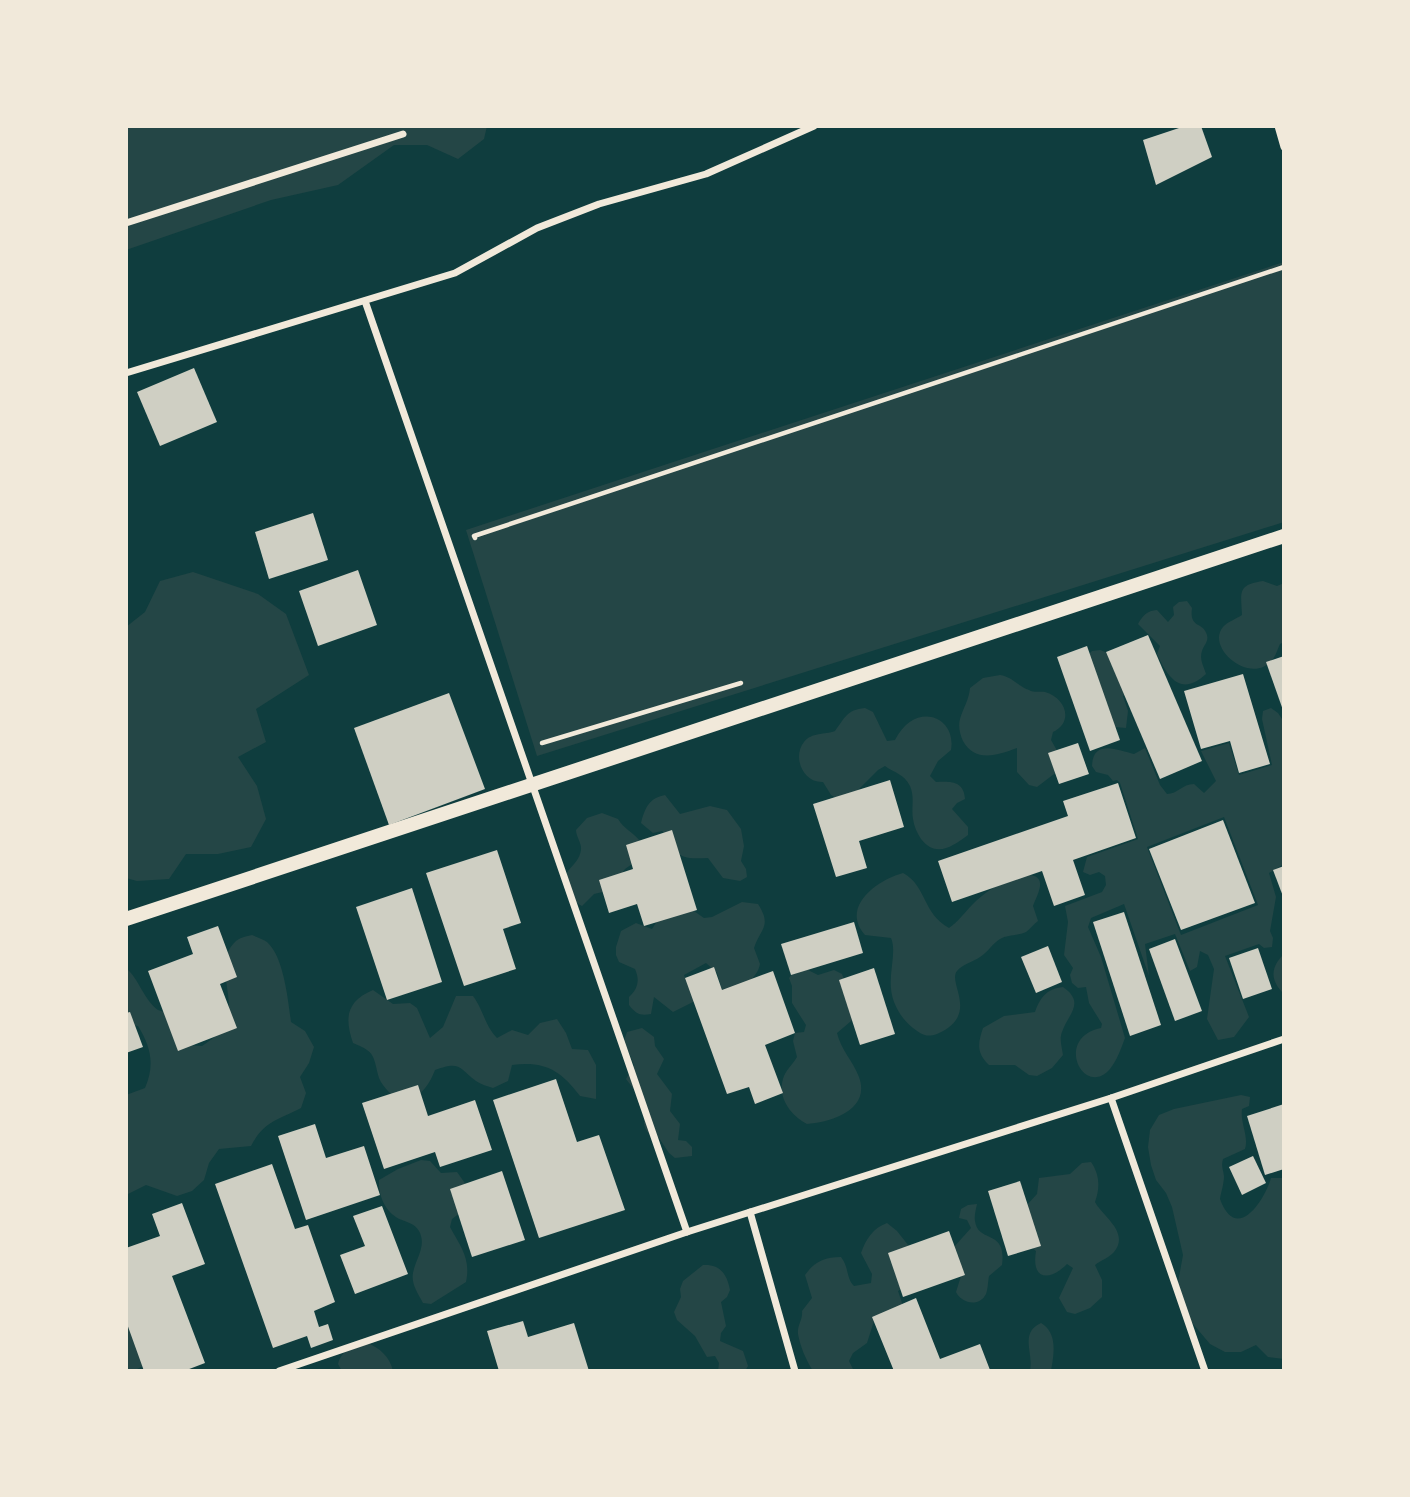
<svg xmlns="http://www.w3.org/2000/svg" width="1410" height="1497" font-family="Commissioner,sans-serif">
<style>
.green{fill:#244646;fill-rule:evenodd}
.building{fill:#cfcfc3}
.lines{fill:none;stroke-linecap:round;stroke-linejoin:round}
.path{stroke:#f1e9da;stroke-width:4.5}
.minor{stroke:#f1e9da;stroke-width:7}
.secondary{stroke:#f1e9da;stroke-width:14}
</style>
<rect width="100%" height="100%" fill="#0f3d3e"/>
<!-- green -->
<g class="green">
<path d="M 126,126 L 487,126 L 484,139 L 458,159 L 427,145 L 394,145 L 338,185 L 271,200 L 126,250 Z"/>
<path d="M 1284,262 L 1284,522 L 537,756 L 466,530 Z"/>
<path d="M 193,572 L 258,594 L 286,614 L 309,675 L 256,709 L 266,742 L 238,757 L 257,786 L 266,819 L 251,847 L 218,854 L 186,854 L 169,879 L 137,881 L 126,878 L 126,627 L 145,612 L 160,581 Z"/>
<path d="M 1263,581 L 1277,586 L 1284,583 L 1284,642 L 1280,644 C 1278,648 1276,655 1273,659 C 1252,687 1205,648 1223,627 C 1227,622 1236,619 1242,615 C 1241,592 1237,585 1263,581 Z"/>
<path d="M 1187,601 L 1192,608 C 1189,629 1203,621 1207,635 C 1209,642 1203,646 1202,651 C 1199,659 1204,667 1206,674 C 1181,697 1168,678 1157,654 L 1160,646 L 1138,624 C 1143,615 1147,611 1157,610 L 1168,622 L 1174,615 L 1173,607 L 1179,602 Z"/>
<path d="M 1100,650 L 1121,658 L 1129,689 L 1123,696 L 1128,711 L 1126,728 L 1115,727 L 1086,657 L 1092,651 Z"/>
<path d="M 1000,675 C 1013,677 1017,686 1029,690 C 1034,693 1040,691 1045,692 C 1066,698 1074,722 1053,732 L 1051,740 L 1059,754 L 1058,771 L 1037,787 L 1029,785 L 1017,772 L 1017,748 C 998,755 975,763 963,741 C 960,735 958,726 960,719 C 963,708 969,700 970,688 L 983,678 Z"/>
<path d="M 865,708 L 873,712 L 887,741 L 895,740 C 915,700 957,716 951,750 L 938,761 L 930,776 L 936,782 C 951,781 964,781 965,799 L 957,803 L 952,809 L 968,827 L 968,835 C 952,847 936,858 921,839 C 917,833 914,826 913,819 C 911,807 915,798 910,786 C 904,774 895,773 885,766 L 878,770 L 854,794 L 838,799 L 831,795 L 823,782 C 803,783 792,757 804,742 C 812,732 824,735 835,731 C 845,718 846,710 865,708 Z"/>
<path d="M 1271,708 L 1278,713 L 1284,722 L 1284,864 L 1269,873 L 1276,897 L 1270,931 L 1273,938 L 1272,947 L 1264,948 L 1259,944 L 1225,956 L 1249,1017 L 1234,1037 L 1218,1040 L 1207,1019 L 1214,969 L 1208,955 L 1200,951 L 1197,967 L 1190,971 L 1175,934 L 1145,944 L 1149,976 L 1124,904 L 1091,918 L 1088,927 L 1101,957 L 1125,1038 C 1121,1049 1117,1060 1110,1069 C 1084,1099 1053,1038 1101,1028 L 1102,1024 L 1089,1003 L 1086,987 L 1078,988 L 1072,983 L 1070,975 L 1073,968 L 1064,955 L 1068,922 L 1065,906 L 1102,892 L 1106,885 L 1105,876 L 1099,872 L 1090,875 L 1083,872 L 1087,857 L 1138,839 L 1120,783 L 1117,780 L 1113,781 L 1108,775 L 1096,772 L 1092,766 C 1093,738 1119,751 1134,754 L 1145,748 L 1160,785 L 1167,794 C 1178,794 1182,784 1194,784 L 1204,793 L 1216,781 L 1201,751 L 1229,743 L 1239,775 L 1272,765 L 1262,719 L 1263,711 ZM 1224,817 L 1258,905 L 1181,935 L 1147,847 Z"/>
<path d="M 665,795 L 680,814 L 710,806 L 727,810 L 741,829 L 744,846 L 741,861 L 746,869 L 747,877 L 740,881 L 723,878 L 708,858 C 697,858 683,861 675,850 C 670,843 669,837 662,831 L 653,833 L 641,823 C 645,808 649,798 665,795 Z"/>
<path d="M 602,813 L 618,819 C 624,829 633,832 640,841 L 632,864 L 625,869 L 611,890 L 594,894 L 582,906 C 574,902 572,897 569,889 C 559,867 578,869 581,850 C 582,843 576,837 576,830 L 587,818 Z"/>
<path d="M 903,873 C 927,886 922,913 949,928 C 958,922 964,913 972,905 C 985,892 1010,874 1030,875 C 1049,877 1036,897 1033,906 L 1038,921 C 1034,924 1030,929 1026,932 C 1018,936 1008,934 1000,939 C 992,944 988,952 980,957 C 973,962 963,964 957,971 C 947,983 981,1015 937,1034 C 926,1038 921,1034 913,1028 C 904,1021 898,1012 894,1002 C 885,979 898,954 891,938 L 865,935 C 840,907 877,880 903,873 Z"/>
<path d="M 742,902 L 758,904 C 772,926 761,928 754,948 L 760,964 C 757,980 738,992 722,990 L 717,973 L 706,963 L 684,975 L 695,1001 L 673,1012 L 654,997 L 651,1014 C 640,1016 636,1014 629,1005 L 629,997 C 638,989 640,980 635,969 L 619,962 L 616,955 L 616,947 L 621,931 L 636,923 L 652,929 L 661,915 L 691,909 L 704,918 L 712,917 Z"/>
<path d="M 252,935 C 256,937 263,939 267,942 C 284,957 288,1000 291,1022 L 305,1031 L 314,1047 L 309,1063 L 300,1077 L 306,1093 L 301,1108 C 278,1120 264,1121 251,1146 L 219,1149 L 209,1163 L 204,1180 L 192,1191 L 177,1196 L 146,1185 L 126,1195 L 126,1095 L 145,1088 C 155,1065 151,1047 138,1026 L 126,1024 L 126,968 C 139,979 144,1000 158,1010 C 163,1012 170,1013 175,1015 L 185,1045 L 202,1046 C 211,1040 221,1033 226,1023 C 237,997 212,963 236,941 C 239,938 247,936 252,935 Z"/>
<path d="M 1284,954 L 1284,994 C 1270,981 1270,967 1284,954 Z"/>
<path d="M 804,968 L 818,975 L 834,970 L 842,974 L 857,1016 L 837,1033 C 841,1050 853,1061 859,1077 C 871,1110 831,1122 807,1124 C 790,1115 776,1096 784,1076 C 787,1069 793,1064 797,1057 L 793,1041 L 795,1033 L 804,1032 L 806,1025 L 792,1003 L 792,986 L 789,978 L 796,969 Z"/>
<path d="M 1063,987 C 1086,1003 1068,1014 1062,1032 C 1059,1039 1062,1047 1063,1055 L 1052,1068 L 1037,1076 L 1029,1075 L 1015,1065 L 989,1065 C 976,1053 978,1043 983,1028 L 1004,1016 L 1035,1012 C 1040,998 1046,989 1063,987 Z"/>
<path d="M 373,990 L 393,1004 L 410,1003 L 417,1008 L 430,1038 L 443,1027 L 456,996 L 473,996 C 484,1011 484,1024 497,1038 L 512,1030 L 528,1035 L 540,1023 L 557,1019 L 566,1033 L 572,1049 L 588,1050 L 596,1065 L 596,1099 L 580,1096 C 560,1070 545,1061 512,1065 L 508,1081 L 493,1088 C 487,1086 480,1084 476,1081 C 458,1067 460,1061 435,1070 C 428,1088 420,1096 403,1104 C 394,1097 383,1088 379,1078 C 373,1056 376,1052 353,1043 C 344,1017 347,1001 373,990 Z"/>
<path d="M 642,1028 L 654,1037 L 655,1046 L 664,1059 L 657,1074 L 672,1094 L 670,1111 L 680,1124 L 678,1140 L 686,1141 L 692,1147 L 692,1156 L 675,1158 L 669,1153 L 659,1138 C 646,1135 641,1126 646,1113 L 636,1092 L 626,1079 L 634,1065 L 624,1041 L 627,1032 Z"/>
<path d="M 1241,1095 L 1250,1097 L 1249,1106 L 1242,1109 C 1240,1123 1249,1136 1245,1149 L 1223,1159 C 1221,1166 1223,1169 1224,1176 C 1224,1184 1221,1192 1220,1199 C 1236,1243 1264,1202 1271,1178 L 1284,1178 L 1284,1359 L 1268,1357 L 1256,1345 L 1241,1352 L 1225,1352 L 1210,1344 L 1188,1318 L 1177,1288 L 1183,1255 L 1172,1207 L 1166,1193 L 1156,1180 L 1151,1165 L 1148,1147 L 1150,1130 L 1159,1115 L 1174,1109 Z"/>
<path d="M 421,1160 L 430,1161 L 441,1173 L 457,1172 L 467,1186 L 464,1210 L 452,1219 L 450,1227 C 461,1247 471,1259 466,1282 L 431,1304 L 423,1303 C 418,1293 411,1284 413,1273 C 416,1258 427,1246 419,1231 C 415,1224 409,1223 402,1220 C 386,1214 378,1196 379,1180 L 398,1169 Z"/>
<path d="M 1091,1162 C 1100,1175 1100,1188 1095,1202 C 1103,1217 1130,1232 1114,1252 C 1109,1258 1101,1260 1095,1265 L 1102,1280 L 1102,1297 L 1090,1308 L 1075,1314 L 1067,1312 L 1059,1298 L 1073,1268 L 1067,1264 C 1049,1282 1031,1280 1036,1251 L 1030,1246 L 1026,1206 L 1037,1194 L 1039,1178 L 1070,1174 L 1082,1163 Z"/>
<path d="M 977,1204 C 976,1209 974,1216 975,1221 C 978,1244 1007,1228 1002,1265 L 989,1276 C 988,1281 988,1289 986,1294 C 979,1308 961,1303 956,1292 L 961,1276 L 954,1247 L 971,1228 L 967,1220 L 959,1218 L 961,1209 L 968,1205 Z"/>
<path d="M 887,1223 L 897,1231 L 912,1250 L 905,1286 L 898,1291 L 903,1306 L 874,1321 L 867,1343 L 853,1353 L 849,1361 L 854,1371 L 813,1371 C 806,1360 800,1346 798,1334 C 797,1325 803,1320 802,1311 L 812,1298 L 805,1275 C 815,1261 825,1257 841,1257 C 849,1267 846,1278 854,1286 L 871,1283 L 872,1274 L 861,1253 C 866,1239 873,1228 887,1223 Z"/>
<path d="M 703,1265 C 720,1264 727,1274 730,1290 L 727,1297 L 721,1302 L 726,1326 L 721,1333 L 720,1341 L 743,1351 L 748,1366 L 745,1371 L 718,1371 L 719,1363 L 715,1356 L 707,1357 L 695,1336 L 677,1320 L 674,1312 L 681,1297 L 680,1289 L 683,1281 Z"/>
<path d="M 126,1306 L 151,1362 L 137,1369 L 126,1371 Z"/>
<path d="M 1041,1323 C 1058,1333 1054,1355 1051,1371 L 1030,1371 C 1034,1353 1019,1333 1041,1323 Z"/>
<path d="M 367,1343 C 380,1348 390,1357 393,1371 L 342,1371 L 338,1364 C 342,1349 353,1347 367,1343 Z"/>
</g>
<!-- building -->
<g class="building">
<path d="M 1185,126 L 1201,126 L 1212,157 L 1156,185 L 1143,140 Z"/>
<path d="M 194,368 L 217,422 L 160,446 L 137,392 Z"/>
<path d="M 313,513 L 328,560 L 269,579 L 255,532 Z"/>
<path d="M 358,570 L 377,625 L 318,646 L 299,591 Z"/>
<path d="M 1148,635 L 1202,761 L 1160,779 L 1106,652 Z"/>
<path d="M 1087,646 L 1120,740 L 1090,751 L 1057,657 Z"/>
<path d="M 1284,656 L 1284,713 L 1266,662 Z"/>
<path d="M 1243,674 L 1270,764 L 1239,773 L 1230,741 L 1201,749 L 1184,691 Z"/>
<path d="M 449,693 L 485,789 L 389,825 L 354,728 Z"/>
<path d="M 1078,743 L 1089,774 L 1059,784 L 1048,753 Z"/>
<path d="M 890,780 L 904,827 L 859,841 L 867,868 L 836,877 L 813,804 Z"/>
<path d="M 1118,783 L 1136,838 L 1073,860 L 1085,895 L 1054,906 L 1042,871 L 952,902 L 938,861 L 1068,816 L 1063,801 Z"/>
<path d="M 1223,820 L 1255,903 L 1181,930 L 1149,849 Z"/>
<path d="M 672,830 L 697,910 L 644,926 L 637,904 L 609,913 L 599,880 L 633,869 L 626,845 Z"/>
<path d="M 497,850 L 521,923 L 503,929 L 516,969 L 464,986 L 426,873 Z"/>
<path d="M 1284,866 L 1284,899 L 1273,870 Z"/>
<path d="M 412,888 L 442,982 L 387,1000 L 356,907 Z"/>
<path d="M 1124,912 L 1161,1025 L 1130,1036 L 1093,922 Z"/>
<path d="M 854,922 L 863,953 L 791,975 L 781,944 Z"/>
<path d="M 218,926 L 237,977 L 220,984 L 237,1028 L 178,1051 L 148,971 L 193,954 L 187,937 Z"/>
<path d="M 1175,939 L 1202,1011 L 1175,1021 L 1149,949 Z"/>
<path d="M 1048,946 L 1062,982 L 1036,993 L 1021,957 Z"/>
<path d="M 1258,948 L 1272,989 L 1243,999 L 1229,958 Z"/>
<path d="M 714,967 L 722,990 L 773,971 L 795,1033 L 765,1045 L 783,1093 L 755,1104 L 749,1087 L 727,1094 L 685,978 Z"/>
<path d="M 874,968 L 895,1034 L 860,1045 L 839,980 Z"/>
<path d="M 130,1012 L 143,1047 L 126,1053 L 126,1013 Z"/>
<path d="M 556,1079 L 577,1142 L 599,1135 L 625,1210 L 539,1238 L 493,1100 Z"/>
<path d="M 418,1085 L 428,1116 L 475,1100 L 492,1150 L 440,1167 L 435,1152 L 384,1169 L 362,1103 Z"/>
<path d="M 1284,1104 L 1284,1169 L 1265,1175 L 1247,1116 Z"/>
<path d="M 315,1124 L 326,1158 L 364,1146 L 380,1195 L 306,1220 L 278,1136 Z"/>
<path d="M 1253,1156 L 1266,1183 L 1242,1195 L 1229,1167 Z"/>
<path d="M 272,1164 L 295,1229 L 308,1225 L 335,1302 L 314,1311 L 319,1327 L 328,1324 L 333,1340 L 311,1348 L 307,1336 L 273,1348 L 215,1184 Z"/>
<path d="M 502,1171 L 525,1240 L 472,1257 L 450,1189 Z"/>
<path d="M 1020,1181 L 1041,1246 L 1008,1256 L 988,1191 Z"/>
<path d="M 182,1203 L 205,1264 L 172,1276 L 205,1363 L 184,1371 L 144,1371 L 126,1321 L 126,1248 L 160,1236 L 152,1214 Z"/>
<path d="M 382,1206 L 408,1274 L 355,1294 L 340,1255 L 365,1246 L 353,1216 Z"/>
<path d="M 949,1231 L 965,1275 L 903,1297 L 888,1253 Z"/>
<path d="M 916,1298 L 940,1359 L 980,1344 L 990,1370 L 894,1371 L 872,1317 Z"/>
<path d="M 523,1321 L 528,1337 L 574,1323 L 589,1371 L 499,1371 L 487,1331 Z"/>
</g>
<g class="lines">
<!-- path -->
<g class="path">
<path d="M 475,538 L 474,536 L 1284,267"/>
<path d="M 542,743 L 741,683"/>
</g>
<!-- minor -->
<g class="minor">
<path d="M 1278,126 L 1284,147"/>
<path d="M 126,223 L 403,134"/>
<path d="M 365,301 L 687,1232"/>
<path d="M 126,373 L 455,273 L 537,228 L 599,204 L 706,174 L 814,126"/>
<path d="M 1111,1098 L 1205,1371"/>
<path d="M 750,1212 L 795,1371"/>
<path d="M 279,1371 L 687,1232 L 1111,1098 L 1284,1039"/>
</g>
<!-- secondary -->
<path class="secondary" d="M 126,919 L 1284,536"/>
</g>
<!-- border -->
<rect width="1410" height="1497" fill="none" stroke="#f1e9da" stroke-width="256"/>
</svg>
